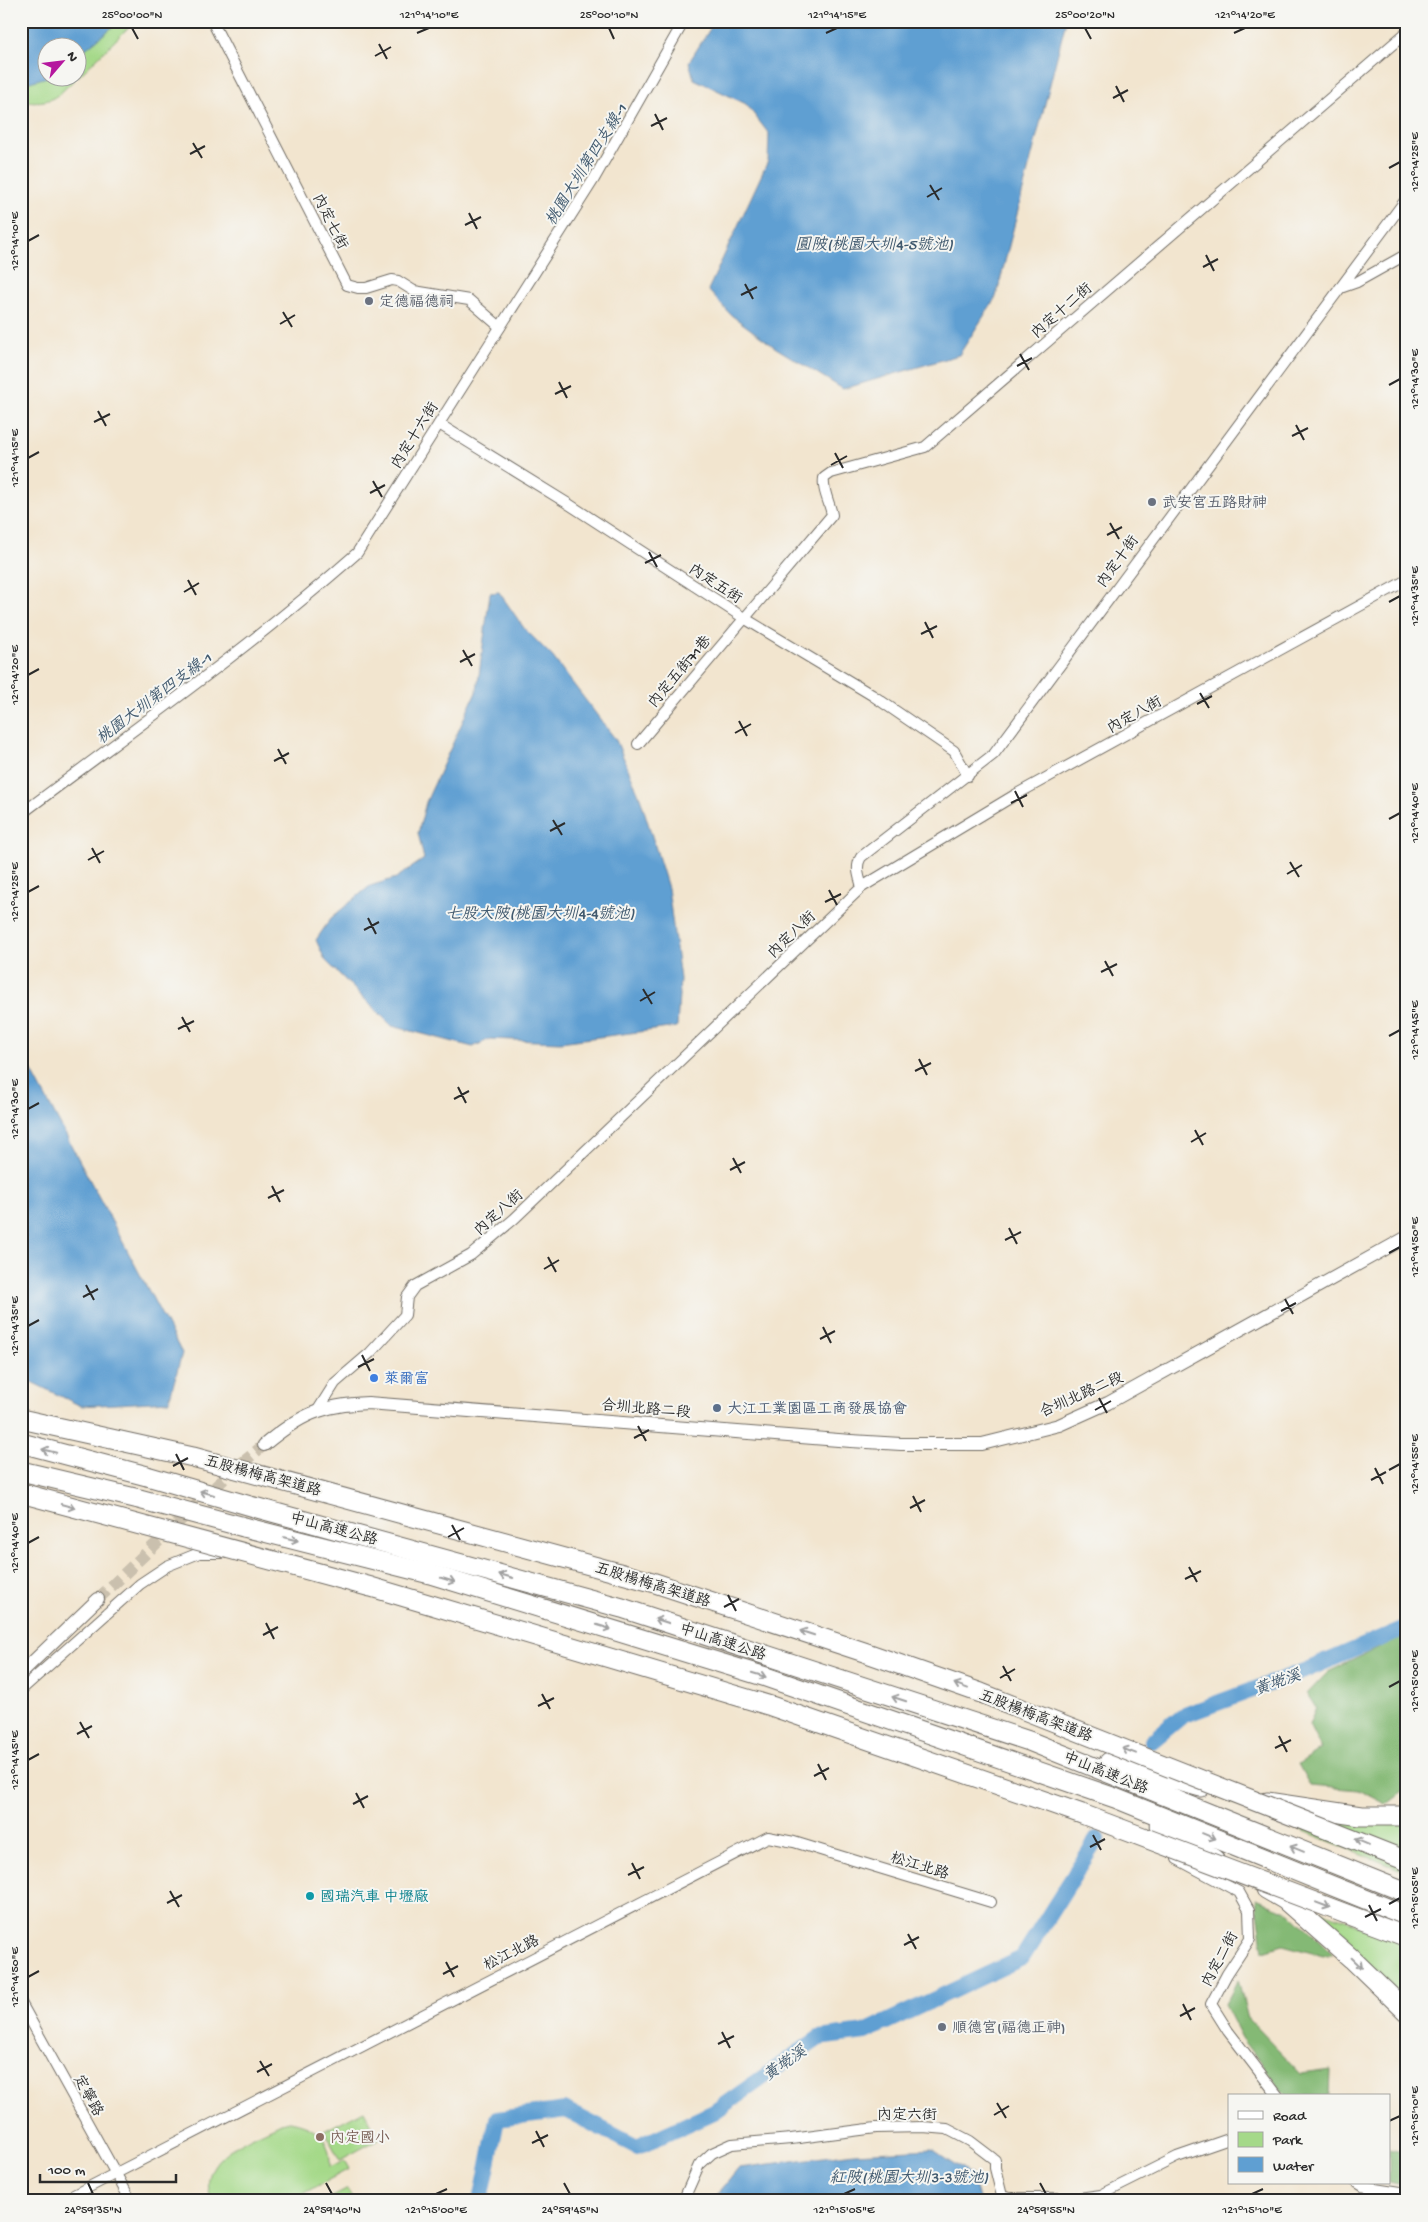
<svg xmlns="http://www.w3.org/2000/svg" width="1428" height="2222" font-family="'Gochi Hand','LXGW WenKai TC',sans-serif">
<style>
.green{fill:#a5d989;stroke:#68825a}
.forest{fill:#84b975;stroke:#587250}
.water{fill:#5f9fd2;stroke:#45657e}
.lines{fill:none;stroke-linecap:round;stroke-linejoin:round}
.stream{stroke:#5f9fd2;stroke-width:2.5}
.river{stroke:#5f9fd2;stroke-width:16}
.tertiary-tunnel{stroke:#cac0ae;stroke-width:12;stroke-dasharray:12 6;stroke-linecap:butt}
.minor-casing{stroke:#716c64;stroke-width:12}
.tertiary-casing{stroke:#716c64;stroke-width:14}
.motorway-casing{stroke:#716c64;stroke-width:21}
.minor{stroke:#fff;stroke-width:10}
.tertiary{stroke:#fff;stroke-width:12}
.motorway{stroke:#fff;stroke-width:19}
.motorway-bridge-casing{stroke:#716c64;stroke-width:21;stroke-linecap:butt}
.motorway-bridge{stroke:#fff;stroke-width:19}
.oneway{stroke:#a0a0a0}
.ticks{fill:none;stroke:#2b2b2b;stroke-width:2}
.worship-dot{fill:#6b7280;stroke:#f6f6f2;stroke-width:2}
.shop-dot{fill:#3f7fe0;stroke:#f6f6f2;stroke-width:2}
.service-dot{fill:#5c6f8a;stroke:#f6f6f2;stroke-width:2}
.culture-dot{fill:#0f9aa8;stroke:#f6f6f2;stroke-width:2}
.education-dot{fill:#8d6e63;stroke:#f6f6f2;stroke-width:2}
.labels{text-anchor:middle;stroke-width:4;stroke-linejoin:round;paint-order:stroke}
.street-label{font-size:15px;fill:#2b2b2b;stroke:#f6f6f2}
.worship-label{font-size:15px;fill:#5b616d;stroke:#f6f6f2;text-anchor:start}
.shop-label{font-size:15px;fill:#366cbe;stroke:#f6f6f2;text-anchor:start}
.service-label{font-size:15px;fill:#4e5e75;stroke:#f6f6f2;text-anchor:start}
.culture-label{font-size:15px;fill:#0d838f;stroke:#f6f6f2;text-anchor:start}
.education-label{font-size:15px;fill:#785e54;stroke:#f6f6f2;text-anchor:start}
.water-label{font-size:16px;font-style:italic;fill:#40596e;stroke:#f6f6f2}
.neatline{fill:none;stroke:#2b2b2b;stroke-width:2}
.ticks-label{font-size:12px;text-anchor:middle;fill:#2b2b2b}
</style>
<rect width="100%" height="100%" fill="#f6f6f2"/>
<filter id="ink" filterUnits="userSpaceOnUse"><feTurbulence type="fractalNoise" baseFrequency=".02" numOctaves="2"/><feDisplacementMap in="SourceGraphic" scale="10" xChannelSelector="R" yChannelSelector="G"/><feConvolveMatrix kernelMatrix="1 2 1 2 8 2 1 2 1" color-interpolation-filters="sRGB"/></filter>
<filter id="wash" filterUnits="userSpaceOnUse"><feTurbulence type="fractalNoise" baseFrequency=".0096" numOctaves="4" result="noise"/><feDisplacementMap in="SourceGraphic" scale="20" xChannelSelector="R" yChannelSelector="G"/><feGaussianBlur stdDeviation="1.12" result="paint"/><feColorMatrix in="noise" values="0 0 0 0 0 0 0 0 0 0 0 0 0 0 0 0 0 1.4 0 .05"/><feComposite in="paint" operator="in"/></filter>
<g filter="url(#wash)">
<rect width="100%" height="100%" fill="#f2e5cf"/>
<!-- green -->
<g class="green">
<path d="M 21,21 L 135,21 L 78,77 L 78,48 L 48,48 L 48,78 L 76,78 C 55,98 54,104 21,101 Z"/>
<path d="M 1234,1801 L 1407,1822 L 1407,1872 L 1233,1803 Z"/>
<path d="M 1296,1901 L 1407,1944 L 1407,2000 Z"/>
<path d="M 364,2110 L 379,2139 L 340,2160 L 324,2131 Z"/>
<path d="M 289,2121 C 316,2125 331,2139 330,2167 L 344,2160 L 349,2169 L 289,2201 L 212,2201 C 194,2156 250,2139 281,2123 Z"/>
<path d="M 348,2189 L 355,2201 L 325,2201 Z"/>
</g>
<!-- forest -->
<g class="forest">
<path d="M 1407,1637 L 1407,1788 L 1386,1804 L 1359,1790 L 1310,1786 L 1298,1764 L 1321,1749 L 1309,1725 L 1316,1708 L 1307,1694 L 1328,1672 L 1399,1638 Z"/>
<path d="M 1256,1899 L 1290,1912 L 1333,1954 L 1323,1956 L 1283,1945 L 1264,1951 Z"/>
<path d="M 1238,1980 L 1248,2019 L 1301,2074 L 1330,2070 L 1329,2096 L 1286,2096 L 1242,2038 L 1225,2005 Z"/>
<path d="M 1389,2149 L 1407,2153 L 1407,2187 L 1389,2183 Z"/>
</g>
<!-- water -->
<g class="water">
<path d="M 21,21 L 120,21 L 78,55 L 78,48 L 48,48 L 47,77 L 23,84 Z"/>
<path d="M 715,21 L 1066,21 L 996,297 L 959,355 L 843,389 L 776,348 L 731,315 L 708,290 L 768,161 L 769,134 L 746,104 L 694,79 L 689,62 Z"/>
<path d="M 499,592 L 524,628 L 552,656 L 616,740 L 640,797 L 668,888 L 680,979 L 677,1027 L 560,1042 L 490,1039 L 473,1047 L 392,1026 L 325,960 L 316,940 L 331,918 L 370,886 L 396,878 L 424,859 L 418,833 L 426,802 L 477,690 L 490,593 Z"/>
<path d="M 21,1051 L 182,1353 L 169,1401 L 81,1406 L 21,1377 Z"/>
<path d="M 932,2149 L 971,2175 L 980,2201 L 712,2201 L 739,2168 L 854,2153 Z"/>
</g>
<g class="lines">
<!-- stream -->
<path class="stream" d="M 562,221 L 604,151"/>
<!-- river -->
<g class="river">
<path d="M 1152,1741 L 1182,1716 L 1304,1671 L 1407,1627"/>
<path d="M 481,2201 L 497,2119 L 566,2110 L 637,2147 L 714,2112 L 819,2038 L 865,2032 L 1022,1958 L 1097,1839"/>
</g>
</g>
</g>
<g filter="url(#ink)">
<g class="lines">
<!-- tertiary-tunnel -->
<path class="tertiary-tunnel" d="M 98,1599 L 230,1473 L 264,1445"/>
<!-- minor casing -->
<g class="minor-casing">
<g id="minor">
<path d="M 212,21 L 347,285 L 358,288 L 366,288 L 392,280 L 398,281 L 414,291 L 469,300 L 500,327"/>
<path d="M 1340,288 L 1357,282 L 1407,254"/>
<path d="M 439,424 L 567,503 L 744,618 L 872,695 L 954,751 L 968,776"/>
<path d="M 638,744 L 832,515 C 830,503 822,490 824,478 L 831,473 L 925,447 L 1407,32"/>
<path d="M 21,814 C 134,729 251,647 357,553 L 594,179 L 684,21"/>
<path d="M 862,887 C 859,876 855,867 861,857 L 994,754 L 1407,198"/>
<path d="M 318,1410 L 335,1383 L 370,1353 L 405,1315 L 407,1297 L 415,1286 L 471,1255 L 514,1219 L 862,887 L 1015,795 L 1407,580"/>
<path d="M 21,1690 L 140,1584 L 167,1566 L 199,1553 L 222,1553"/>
<path d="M 1177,1859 L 1239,1892 L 1249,1910 L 1250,1939 L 1227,1974 L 1211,2004 L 1228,2031 L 1278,2096"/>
<path d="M 21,2003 L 131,2201"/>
<path d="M 1357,2183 L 1362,2186 L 1407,2193"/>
<path d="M 62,2201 L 768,1837 L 794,1842 L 991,1902"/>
<path d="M 683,2201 L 699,2165 L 712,2153 L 732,2144 L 791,2139 L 876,2128 L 923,2127 L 947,2129 L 970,2141 L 995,2160 L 995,2168 L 1002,2196 L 1009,2198 L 1079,2198 L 1101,2195 L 1177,2157 L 1229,2139"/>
</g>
</g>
<!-- tertiary casing -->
<g class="tertiary-casing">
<g id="tertiary">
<path d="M 264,1445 C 300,1415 321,1405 368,1403 L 851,1441 L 901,1444 L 982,1444 L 1059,1425 L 1108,1403 L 1407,1237"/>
<path d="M 21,1673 L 98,1599"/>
</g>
</g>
<!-- motorway casing -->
<g class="motorway-casing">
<g id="motorway">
<path d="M 21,1443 L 147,1476"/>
<path d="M 21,1471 L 139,1499"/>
<path d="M 254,1507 L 622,1608 L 1029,1741 L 1407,1893"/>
<path d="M 244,1527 L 430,1574 L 766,1677 L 1115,1798 L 1407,1916"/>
<path d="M 1109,1762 L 1201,1787"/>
<path d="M 1267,1802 L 1361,1816 L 1407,1816"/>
<path d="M 1159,1825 L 1214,1859"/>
<path d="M 1266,1889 L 1285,1900 L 1352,1959 L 1407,2012"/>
</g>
</g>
<!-- minor -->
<use href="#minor" class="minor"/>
<!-- tertiary -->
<use href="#tertiary" class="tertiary"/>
<!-- motorway -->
<use href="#motorway" class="motorway"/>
<!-- motorway-bridge casing -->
<g class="motorway-bridge-casing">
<g id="motorway-bridge">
<path d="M 21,1419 L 193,1457 L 652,1582 L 864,1652 L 981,1693 L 1407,1861"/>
<path d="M 147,1476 L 254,1507"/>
<path d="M 21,1493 L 371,1587 L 771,1706 L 1082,1814 L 1407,1937"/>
<path d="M 139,1499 L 244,1527"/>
</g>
</g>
<!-- motorway-bridge -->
<use href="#motorway-bridge" class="motorway-bridge"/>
</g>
<!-- one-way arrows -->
<defs><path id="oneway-shaft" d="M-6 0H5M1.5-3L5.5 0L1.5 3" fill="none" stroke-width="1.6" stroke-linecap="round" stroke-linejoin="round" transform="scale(1.25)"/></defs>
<g class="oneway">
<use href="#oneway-shaft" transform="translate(49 1451) rotate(-166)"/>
<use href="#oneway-shaft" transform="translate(207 1493) rotate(-164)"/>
<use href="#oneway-shaft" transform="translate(68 1506) rotate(15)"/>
<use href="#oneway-shaft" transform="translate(291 1539) rotate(14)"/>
<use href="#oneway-shaft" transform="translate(506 1576) rotate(-164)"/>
<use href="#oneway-shaft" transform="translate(448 1580) rotate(17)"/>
<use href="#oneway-shaft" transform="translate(662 1621) rotate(-162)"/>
<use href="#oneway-shaft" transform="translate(604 1627) rotate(17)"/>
<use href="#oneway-shaft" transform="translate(807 1633) rotate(-162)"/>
<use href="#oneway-shaft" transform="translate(759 1675) rotate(17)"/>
<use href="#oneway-shaft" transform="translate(961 1686) rotate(-160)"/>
<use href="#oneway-shaft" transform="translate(899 1699) rotate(-162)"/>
<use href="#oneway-shaft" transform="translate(1129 1751) rotate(-159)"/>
<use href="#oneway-shaft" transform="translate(1209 1836) rotate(22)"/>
<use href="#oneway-shaft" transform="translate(1362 1842) rotate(-158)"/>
<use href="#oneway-shaft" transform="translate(1297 1849) rotate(-158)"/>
<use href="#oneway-shaft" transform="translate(1323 1905) rotate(21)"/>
<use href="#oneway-shaft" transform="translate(1357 1963) rotate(44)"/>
</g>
</g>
<!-- ticks -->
<path class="ticks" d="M 132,28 L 138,39M 609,28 L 614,39M 1085,28 L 1091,39M 417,33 L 429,28M 826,33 L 837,28M 1234,33 L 1245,28M 379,44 L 387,59M 375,56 L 391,47M 1116,86 L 1124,102M 1113,98 L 1128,90M 655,114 L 663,130M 651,126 L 667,118M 193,143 L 202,158M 190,154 L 205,146M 1389,168 L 1400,162M 930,185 L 939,200M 927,197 L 942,188M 469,213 L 477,229M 465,225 L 481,217M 28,241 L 39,235M 1206,255 L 1214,271M 1203,267 L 1218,259M 745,284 L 753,299M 741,295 L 757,287M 283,312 L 292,327M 280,324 L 295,315M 1020,354 L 1029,370M 1017,366 L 1032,358M 559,382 L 567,398M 1389,385 L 1400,379M 555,394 L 571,386M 98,411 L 106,426M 94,422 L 110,414M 1296,425 L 1304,440M 1292,436 L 1308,428M 835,453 L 843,468M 28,458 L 39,452M 831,465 L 847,456M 373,481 L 382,497M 370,493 L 385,485M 1110,523 L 1119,539M 1107,535 L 1122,527M 649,552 L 657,567M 645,563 L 661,555M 188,580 L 196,595M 184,592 L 199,583M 1389,602 L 1400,596M 925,622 L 933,638M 921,634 L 937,626M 463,650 L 472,666M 460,662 L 475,654M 28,675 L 39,669M 1200,693 L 1209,708M 1197,704 L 1212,696M 739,721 L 747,736M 735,733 L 751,724M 278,749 L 286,764M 274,761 L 289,753M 1015,791 L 1023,807M 1011,803 L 1027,795M 1389,819 L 1400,813M 553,820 L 562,835M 550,831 L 565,823M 92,848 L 100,863M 88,860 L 104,851M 1290,862 L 1299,877M 1287,874 L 1302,865M 829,890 L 837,905M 28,892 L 39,886M 825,902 L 841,894M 368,918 L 376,934M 364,930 L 379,922M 1105,961 L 1113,976M 1101,972 L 1117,964M 643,989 L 652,1004M 640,1001 L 655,992M 182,1017 L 190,1032M 178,1029 L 194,1021M 1389,1036 L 1400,1030M 919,1059 L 927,1075M 915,1071 L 931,1063M 458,1087 L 466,1103M 454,1099 L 469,1091M 28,1109 L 39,1103M 1195,1130 L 1203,1145M 1191,1142 L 1206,1133M 733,1158 L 741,1173M 730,1170 L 745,1162M 272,1186 L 280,1202M 268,1198 L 284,1190M 1009,1228 L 1017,1244M 1005,1240 L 1021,1232M 1389,1253 L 1400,1247M 548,1257 L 556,1272M 544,1269 L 559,1260M 86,1285 L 94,1300M 83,1297 L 98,1289M 1285,1299 L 1293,1314M 1281,1311 L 1296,1303M 28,1326 L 39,1320M 823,1327 L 831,1343M 820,1339 L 835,1331M 362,1355 L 370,1371M 358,1367 L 374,1359M 1099,1398 L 1107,1413M 1095,1410 L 1111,1401M 638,1426 L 646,1441M 634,1438 L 649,1430M 176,1454 L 184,1470M 173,1466 L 188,1458M 1375,1468 L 1383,1484M 1389,1470 L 1400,1464M 1371,1480 L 1386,1472M 913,1496 L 921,1512M 910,1508 L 925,1500M 452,1525 L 460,1540M 448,1537 L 464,1528M 28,1543 L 39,1537M 1189,1567 L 1197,1582M 1185,1579 L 1201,1571M 728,1595 L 736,1611M 724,1607 L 739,1599M 266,1623 L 274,1639M 263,1635 L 278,1627M 1003,1666 L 1011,1681M 1000,1678 L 1015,1669M 1389,1687 L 1400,1681M 542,1694 L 550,1709M 538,1706 L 554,1698M 80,1722 L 89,1738M 77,1734 L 92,1726M 1279,1736 L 1287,1752M 1275,1748 L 1291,1740M 28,1760 L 39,1754M 818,1764 L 826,1780M 814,1776 L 829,1768M 356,1793 L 364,1808M 353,1804 L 368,1796M 1093,1835 L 1101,1850M 1090,1847 L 1105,1839M 632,1863 L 640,1879M 628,1875 L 644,1867M 170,1891 L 179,1907M 167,1903 L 182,1895M 1389,1904 L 1400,1898M 1369,1905 L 1377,1921M 1365,1917 L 1381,1909M 908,1934 L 916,1949M 904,1945 L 919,1937M 446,1962 L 454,1977M 443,1974 L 458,1966M 28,1977 L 39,1971M 1183,2004 L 1191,2020M 1180,2016 L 1195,2008M 722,2032 L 730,2048M 718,2044 L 734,2036M 260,2061 L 269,2076M 257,2072 L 272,2064M 997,2103 L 1006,2118M 994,2115 L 1009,2106M 1389,2121 L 1400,2116M 536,2131 L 544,2147M 532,2143 L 548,2135M 88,2183 L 93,2194M 326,2183 L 332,2194M 564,2183 L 570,2194M 1040,2183 L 1046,2194M 436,2194 L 447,2189M 844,2194 L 855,2189M 1252,2194 L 1263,2189"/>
<!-- markers -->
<g class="worship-dot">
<circle cx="369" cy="301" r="5"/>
<circle cx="1152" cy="502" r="5"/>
<circle cx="942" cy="2027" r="5"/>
</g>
<circle class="shop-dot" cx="374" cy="1378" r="5"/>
<circle class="service-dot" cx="717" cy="1408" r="5"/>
<circle class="culture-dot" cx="310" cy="1896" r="5"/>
<circle class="education-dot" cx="320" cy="2137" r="5"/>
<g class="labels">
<!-- street labels -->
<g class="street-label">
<text transform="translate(331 221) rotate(63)" y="5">內定七街</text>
<text transform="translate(1061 310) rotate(-41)" y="5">內定十二街</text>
<text transform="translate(414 435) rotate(-58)" y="5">內定十六街</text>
<text transform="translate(1117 561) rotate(-54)" y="5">內定十街</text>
<text transform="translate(716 583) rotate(33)" y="5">內定五街</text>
<text transform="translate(679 671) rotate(-50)" y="5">內定五街71巷</text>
<text transform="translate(1134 714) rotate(-29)" y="5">內定八街</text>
<text transform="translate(791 934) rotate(-44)" y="5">內定八街</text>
<text transform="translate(498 1212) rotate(-42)" y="5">內定八街</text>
<text transform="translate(1081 1394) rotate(-24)" y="5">合圳北路二段</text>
<text transform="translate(646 1408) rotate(5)" y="5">合圳北路二段</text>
<text transform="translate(263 1475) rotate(15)" y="5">五股楊梅高架道路</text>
<text transform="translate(334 1528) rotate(15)" y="5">中山高速公路</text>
<text transform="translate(653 1584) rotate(17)" y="5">五股楊梅高架道路</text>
<text transform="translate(723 1641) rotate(18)" y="5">中山高速公路</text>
<text transform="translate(1036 1715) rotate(21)" y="5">五股楊梅高架道路</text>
<text transform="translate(1106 1772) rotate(22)" y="5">中山高速公路</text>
<text transform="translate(920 1865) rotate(17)" y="5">松江北路</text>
<text transform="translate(511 1952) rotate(-27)" y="5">松江北路</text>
<text transform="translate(1219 1959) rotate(-62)" y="5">內定二街</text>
<text transform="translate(89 2095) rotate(61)" y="5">定寧路</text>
<text x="907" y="2119">內定六街</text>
</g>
<!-- worship labels -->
<g class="worship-label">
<text x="379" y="306">定德福德祠</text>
<text x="1162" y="507">武安宮五路財神</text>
<text x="952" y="2032">順德宮(福德正神)</text>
</g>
<!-- shop labels -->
<g class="shop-label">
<text x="384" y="1383">萊爾富</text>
</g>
<!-- service labels -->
<g class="service-label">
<text x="727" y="1413">大江工業園區工商發展協會</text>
</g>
<!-- culture labels -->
<g class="culture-label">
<text x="320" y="1901">國瑞汽車 中壢廠</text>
</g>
<!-- education labels -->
<g class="education-label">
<text x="330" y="2142">內定國小</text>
</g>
<!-- water labels -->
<g class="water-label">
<text transform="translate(585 164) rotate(-58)" y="6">桃園大圳第四支線-1</text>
<text x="874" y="249">圓陂(桃園大圳4-5號池)</text>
<text transform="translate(153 697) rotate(-37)" y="6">桃園大圳第四支線-1</text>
<text x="540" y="918">七股大陂(桃園大圳4-4號池)</text>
<text transform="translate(1277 1681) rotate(-20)" y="6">黃墘溪</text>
<text transform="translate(784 2062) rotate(-35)" y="6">黃墘溪</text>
<text x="909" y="2182">紅陂(桃園大圳3-3號池)</text>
</g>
</g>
<!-- margin -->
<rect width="1428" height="2222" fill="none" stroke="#f6f6f2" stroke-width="55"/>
<!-- legend -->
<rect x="1228" y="2094" width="162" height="90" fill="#f6f6f2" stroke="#a5a5a2"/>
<rect x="1238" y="2111" width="25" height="8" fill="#ffffff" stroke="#a5a5a2"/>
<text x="1273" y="2120" font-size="15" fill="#2b2b2b">Road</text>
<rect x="1238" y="2132" width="25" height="15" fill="#a5d989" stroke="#a5a5a2"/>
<text x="1273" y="2144" font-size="15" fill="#2b2b2b">Park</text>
<rect x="1238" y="2157" width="25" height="15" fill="#5f9fd2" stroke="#a5a5a2"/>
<text x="1273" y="2170" font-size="15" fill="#2b2b2b">Water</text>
<!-- north arrow -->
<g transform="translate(62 62) rotate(62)"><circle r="24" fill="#f6f6f2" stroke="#a5a5a2"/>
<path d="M0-4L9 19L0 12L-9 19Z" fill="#b5179e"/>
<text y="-8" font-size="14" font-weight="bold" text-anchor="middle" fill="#2b2b2b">N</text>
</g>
<!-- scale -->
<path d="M40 2174v8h136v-8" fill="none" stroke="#2b2b2b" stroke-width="2.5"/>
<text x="48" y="2174" font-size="15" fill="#2b2b2b" stroke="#f6f6f2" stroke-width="4" paint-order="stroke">100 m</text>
<rect x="28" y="28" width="1372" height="2166" class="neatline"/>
<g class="ticks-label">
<text x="132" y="18">25°00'00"N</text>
<text x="429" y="18">121°14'10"E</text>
<text x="609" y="18">25°00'10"N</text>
<text x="837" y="18">121°14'15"E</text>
<text x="1085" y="18">25°00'20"N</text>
<text x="1245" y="18">121°14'20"E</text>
<text transform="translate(1414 162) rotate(-90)" y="4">121°14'25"E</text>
<text transform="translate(14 241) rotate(-90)" y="4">121°14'10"E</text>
<text transform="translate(1414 379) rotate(-90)" y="4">121°14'30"E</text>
<text transform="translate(14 458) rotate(-90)" y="4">121°14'15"E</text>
<text transform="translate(1414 596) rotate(-90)" y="4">121°14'35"E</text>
<text transform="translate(14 675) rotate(-90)" y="4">121°14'20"E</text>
<text transform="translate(1414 813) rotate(-90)" y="4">121°14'40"E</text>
<text transform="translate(14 892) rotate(-90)" y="4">121°14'25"E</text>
<text transform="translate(1414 1030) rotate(-90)" y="4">121°14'45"E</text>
<text transform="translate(14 1109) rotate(-90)" y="4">121°14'30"E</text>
<text transform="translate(1414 1247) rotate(-90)" y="4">121°14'50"E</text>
<text transform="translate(14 1326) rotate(-90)" y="4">121°14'35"E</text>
<text transform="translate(1414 1464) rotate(-90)" y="4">121°14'55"E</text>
<text transform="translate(14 1543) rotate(-90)" y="4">121°14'40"E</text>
<text transform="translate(1414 1681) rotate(-90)" y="4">121°15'00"E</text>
<text transform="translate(14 1760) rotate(-90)" y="4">121°14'45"E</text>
<text transform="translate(1414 1898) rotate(-90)" y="4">121°15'05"E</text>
<text transform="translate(14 1977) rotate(-90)" y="4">121°14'50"E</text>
<text transform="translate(1414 2116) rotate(-90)" y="4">121°15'10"E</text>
<text x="93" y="2213">24°59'35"N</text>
<text x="332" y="2213">24°59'40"N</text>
<text x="436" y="2213">121°15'00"E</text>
<text x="570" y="2213">24°59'45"N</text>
<text x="844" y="2213">121°15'05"E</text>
<text x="1046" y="2213">24°59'55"N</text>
<text x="1252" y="2213">121°15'10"E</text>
</g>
</svg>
